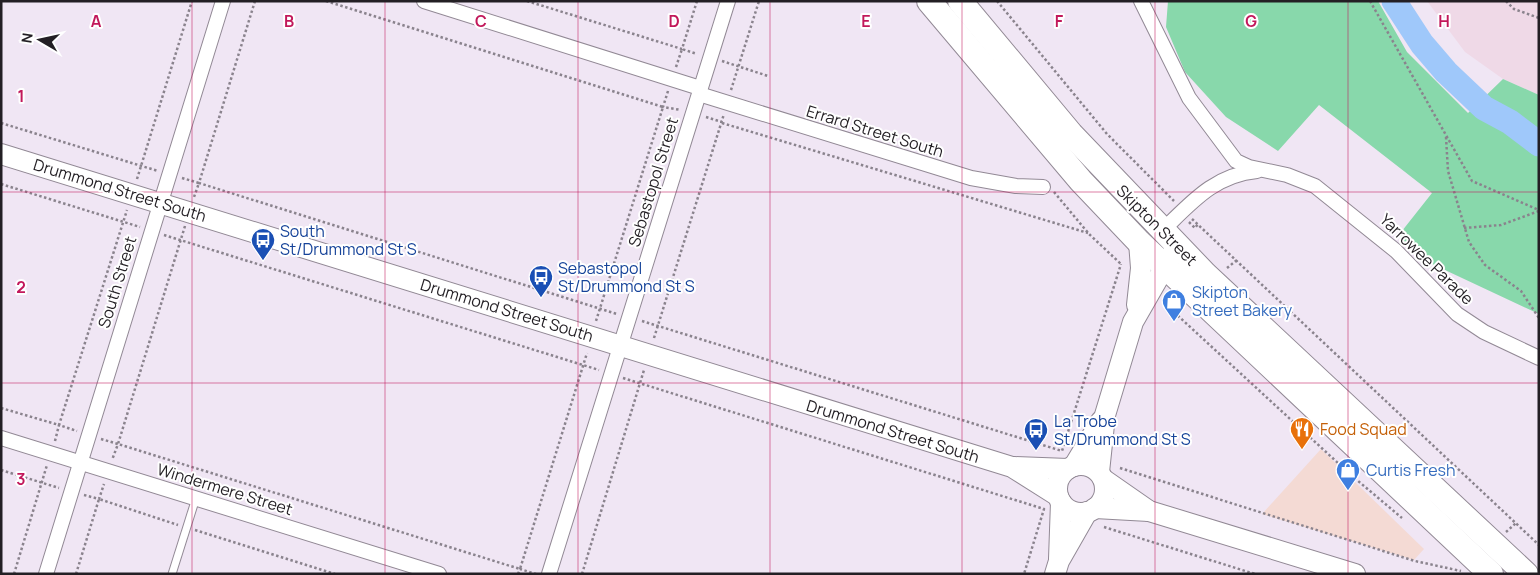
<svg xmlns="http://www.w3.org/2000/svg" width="1540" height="575" font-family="Manrope,sans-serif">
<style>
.commercial{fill:#f4dad4}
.industrial{fill:#efd9e7}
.green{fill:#88d8ab}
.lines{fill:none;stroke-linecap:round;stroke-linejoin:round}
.river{stroke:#9fc8fa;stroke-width:25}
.service-casing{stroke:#928995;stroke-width:9}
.minor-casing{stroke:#928995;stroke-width:16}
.secondary-casing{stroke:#928995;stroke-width:22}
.trunk-casing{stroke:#928995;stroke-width:26}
.path{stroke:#8a838d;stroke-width:2.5;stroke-dasharray:2.5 2.5;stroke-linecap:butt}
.service{stroke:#fff;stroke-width:7}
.minor{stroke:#fff;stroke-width:14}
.secondary{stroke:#fff;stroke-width:20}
.trunk{stroke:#fff;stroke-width:24}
.grid{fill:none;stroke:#c2185b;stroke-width:1;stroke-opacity:0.55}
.labels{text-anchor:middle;stroke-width:4;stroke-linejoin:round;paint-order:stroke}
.street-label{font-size:16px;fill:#231f24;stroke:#fff}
.transit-label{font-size:16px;fill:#164399;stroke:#fff;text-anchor:start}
.shop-label{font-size:16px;fill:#366cbe;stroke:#fff;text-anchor:start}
.food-label{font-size:16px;fill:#c56008;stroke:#fff;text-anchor:start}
.grid-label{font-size:16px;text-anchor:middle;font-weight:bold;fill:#c2185b;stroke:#fff;stroke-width:4;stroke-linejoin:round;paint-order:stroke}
</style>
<rect width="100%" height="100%" fill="#f0e6f4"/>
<!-- commercial -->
<path class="commercial" d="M 1321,449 L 1424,549 L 1414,560 L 1262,514 Z"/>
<!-- industrial -->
<path class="industrial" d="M 1427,1 L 1539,1 L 1539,95 L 1503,79 L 1465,52 Z"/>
<!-- green -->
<path class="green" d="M 1168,1 L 1378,1 L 1407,52 L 1468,113 L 1503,79 L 1539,95 L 1539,314 L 1430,263 L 1398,236 L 1432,193 L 1319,105 L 1278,151 L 1226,117 L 1185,72 L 1166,27 Z"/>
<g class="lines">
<!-- river -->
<path class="river" d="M 1394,1 L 1422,44 L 1446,72 L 1484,108 L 1510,122 L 1539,144"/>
<!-- service casing -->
<g class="service-casing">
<path id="service" d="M 172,574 L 196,498"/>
</g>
<!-- minor casing -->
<g class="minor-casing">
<g id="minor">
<path d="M 424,1 L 700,88"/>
<path d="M 1141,1 L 1189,98 L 1236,161 L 1249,167 L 1287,175 L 1315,186 L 1396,251 L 1457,314 L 1484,332 L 1539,358"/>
<path d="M 699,94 L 971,178 L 1016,186 L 1043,187"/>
<path d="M 1162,231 C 1191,203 1214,175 1257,171"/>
<path d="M 1,438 L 439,574"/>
<path d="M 46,574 L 223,1"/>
<path d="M 549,574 L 728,1"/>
</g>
</g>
<!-- secondary casing -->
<g class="secondary-casing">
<g id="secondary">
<path d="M 1,154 L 1012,467 L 1058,496"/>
<path d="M 1137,305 L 1141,268 L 1139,242"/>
<circle cx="1081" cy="489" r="24"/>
<path d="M 1074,466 L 1101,421"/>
<path d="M 1014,467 L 1068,469"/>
<path d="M 1099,472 L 1105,415 L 1133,322 L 1172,254"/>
<path d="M 1103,479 L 1149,511"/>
<path d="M 1095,508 L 1149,511 L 1355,574"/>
<path d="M 1059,559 L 1061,502"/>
<path d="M 1055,574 L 1059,561 L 1087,512"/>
</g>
</g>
<!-- trunk casing -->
<g class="trunk-casing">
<g id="trunk">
<path d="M 929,1 L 1081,181 L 1139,242 L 1491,574"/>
<path d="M 960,1 L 1071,134 L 1205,274 L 1526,574"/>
</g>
</g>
<!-- path -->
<g class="path">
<path d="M 255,1 L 199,183 L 617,314"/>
<path d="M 326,1 L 663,107 L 596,321"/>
<path d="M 527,1 L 682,49 L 697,1"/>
<path d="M 997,1 L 1107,134 L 1174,201"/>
<path d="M 1370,1 L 1472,181 L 1539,210"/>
<path d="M 1506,1 L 1514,9 L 1539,18"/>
<path d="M 722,61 L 768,76"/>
<path d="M 676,67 L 682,49 L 697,54"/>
<path d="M 731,90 L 759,1"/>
<path d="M 668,91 L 663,107 L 681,110"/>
<path d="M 706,117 L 722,122"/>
<path d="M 1,123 L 158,171"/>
<path d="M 722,123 L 1088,233"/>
<path d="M 1446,137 L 1448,171 L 1469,242 L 1485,265 L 1521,291 L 1539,318"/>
<path d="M 182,178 L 199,183 L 194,197"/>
<path d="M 137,179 L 192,1"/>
<path d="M 1,184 L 140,227"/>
<path d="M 1054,192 L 1089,234 L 1122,265"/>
<path d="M 1192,219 L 1539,545"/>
<path d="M 1189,222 L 1195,228 L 1198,224"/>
<path d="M 185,226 L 118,444 L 520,569 L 587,353"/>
<path d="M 1464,228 L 1501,225 L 1539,211"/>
<path d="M 164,235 L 599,370"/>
<path d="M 1227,268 L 1237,260"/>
<path d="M 1163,302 L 1351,475 L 1402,518"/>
<path d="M 642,321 L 1062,451 L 1121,264"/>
<path d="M 654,338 L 724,114"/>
<path d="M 623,378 L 1044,509 L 1024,574"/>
<path d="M 1,408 L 59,425 L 127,210"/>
<path d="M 101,439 L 118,444 L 112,460"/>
<path d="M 55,441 L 59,425 L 77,431"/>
<path d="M 1120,468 L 1415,561 L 1461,571"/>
<path d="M 1,470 L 59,488"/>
<path d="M 84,495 L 99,499 L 104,484"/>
<path d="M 1104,527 L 1255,574"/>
<path d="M 195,530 L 335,574"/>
<path d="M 1506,532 L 1516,523"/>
<path d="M 14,574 L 47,465"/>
<path d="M 76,574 L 99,499 L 178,525"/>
<path d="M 518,574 L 520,569 L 536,574"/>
<path d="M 582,574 L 644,370"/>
</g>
<!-- service -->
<use href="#service" class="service"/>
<!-- minor -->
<use href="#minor" class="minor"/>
<!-- secondary -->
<use href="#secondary" class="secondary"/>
<!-- trunk -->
<use href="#trunk" class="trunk"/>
</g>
<!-- grid -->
<path class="grid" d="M 192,1 L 192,574M 385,1 L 385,574M 578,1 L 578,574M 770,1 L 770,574M 962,1 L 962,574M 1155,1 L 1155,574M 1348,1 L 1348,574M 1,192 L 1539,192M 1,383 L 1539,383"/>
<!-- icons -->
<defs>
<g id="bus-pin" transform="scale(1.25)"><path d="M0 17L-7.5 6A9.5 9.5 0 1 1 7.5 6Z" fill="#1a4fb4" stroke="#fff"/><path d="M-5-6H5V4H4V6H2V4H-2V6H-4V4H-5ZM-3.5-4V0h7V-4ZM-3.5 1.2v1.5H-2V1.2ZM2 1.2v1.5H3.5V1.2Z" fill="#fff"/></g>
<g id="shop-pin" transform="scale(1.25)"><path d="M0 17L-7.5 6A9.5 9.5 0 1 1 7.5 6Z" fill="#3f7fe0" stroke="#fff"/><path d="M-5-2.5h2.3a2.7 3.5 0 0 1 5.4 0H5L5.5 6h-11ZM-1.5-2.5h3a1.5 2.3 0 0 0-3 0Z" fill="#fff"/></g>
<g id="restaurant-pin" transform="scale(1.25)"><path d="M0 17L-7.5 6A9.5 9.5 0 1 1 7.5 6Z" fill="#e8710a" stroke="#fff"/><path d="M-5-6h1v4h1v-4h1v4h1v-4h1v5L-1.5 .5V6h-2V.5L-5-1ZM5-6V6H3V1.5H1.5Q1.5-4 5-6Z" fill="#fff"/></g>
</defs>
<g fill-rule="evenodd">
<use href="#bus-pin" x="263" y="240"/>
<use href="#bus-pin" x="541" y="277"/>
<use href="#shop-pin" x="1174" y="301"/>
<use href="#restaurant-pin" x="1302" y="429"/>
<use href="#bus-pin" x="1036" y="430"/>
<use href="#shop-pin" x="1348" y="470"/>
</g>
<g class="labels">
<!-- street labels -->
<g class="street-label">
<text transform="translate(875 131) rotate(17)" y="6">Errard Street South</text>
<text transform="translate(653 182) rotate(-73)" y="6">Sebastopol Street</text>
<text transform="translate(120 190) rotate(17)" y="6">Drummond Street South</text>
<text transform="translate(1157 225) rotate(45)" y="6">Skipton Street</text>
<text transform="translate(1427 259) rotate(44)" y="6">Yarrowee Parade</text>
<text transform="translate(117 282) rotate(-73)" y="6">South Street</text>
<text transform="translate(507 310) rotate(17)" y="6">Drummond Street South</text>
<text transform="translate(893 431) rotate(17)" y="6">Drummond Street South</text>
<text transform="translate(225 489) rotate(17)" y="6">Windermere Street</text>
</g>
<!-- transit labels -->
<g class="transit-label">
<text x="280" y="237">South<tspan x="280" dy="18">St/Drummond St S</tspan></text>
<text x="558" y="274">Sebastopol<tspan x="558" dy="18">St/Drummond St S</tspan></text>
<text x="1054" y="427">La Trobe<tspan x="1054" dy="18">St/Drummond St S</tspan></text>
</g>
<!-- shop labels -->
<g class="shop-label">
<text x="1192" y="298">Skipton<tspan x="1192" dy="18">Street Bakery</tspan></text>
<text x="1366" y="476">Curtis Fresh</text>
</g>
<!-- food labels -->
<g class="food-label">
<text x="1320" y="435">Food Squad</text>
</g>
</g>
<g class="grid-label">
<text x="96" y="27">A</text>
<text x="289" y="27">B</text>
<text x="481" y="27">C</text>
<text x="674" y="27">D</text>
<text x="866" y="27">E</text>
<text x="1059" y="27">F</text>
<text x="1251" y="27">G</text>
<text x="1444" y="27">H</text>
<text x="21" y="102">1</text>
<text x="21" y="293">2</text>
<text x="21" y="485">3</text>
</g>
<!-- border -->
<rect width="1540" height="575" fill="none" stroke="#231f24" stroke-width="5"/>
<!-- north arrow -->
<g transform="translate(40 40) rotate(279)" stroke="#ffffff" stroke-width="4" paint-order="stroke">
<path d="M0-4L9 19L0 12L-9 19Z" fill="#231f24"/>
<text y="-8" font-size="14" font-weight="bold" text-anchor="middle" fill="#231f24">N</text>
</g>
</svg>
